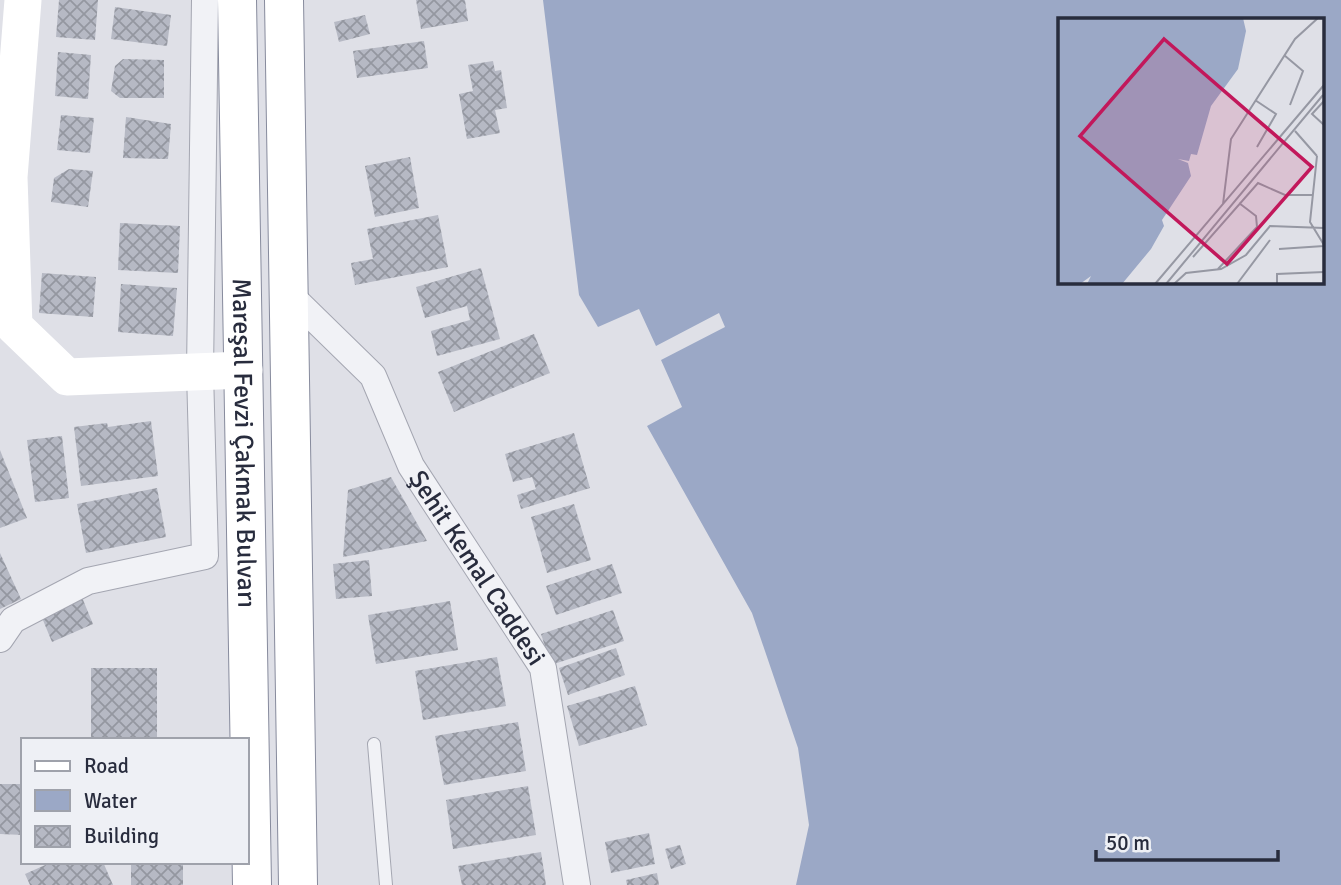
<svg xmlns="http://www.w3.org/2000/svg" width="1341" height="885" font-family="Signika,sans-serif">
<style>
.water{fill:#9ba8c6;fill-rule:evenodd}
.building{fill:url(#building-cross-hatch)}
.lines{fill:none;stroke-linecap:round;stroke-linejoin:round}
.lane-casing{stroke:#a4a6b1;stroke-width:14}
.street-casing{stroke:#a4a6b1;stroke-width:28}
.highway-casing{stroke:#878b9d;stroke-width:40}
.lane{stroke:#f1f2f6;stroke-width:12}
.street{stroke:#f1f2f6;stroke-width:26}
.secondary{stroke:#fff;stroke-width:37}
.highway{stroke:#fff;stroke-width:38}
.labels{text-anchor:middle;stroke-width:5;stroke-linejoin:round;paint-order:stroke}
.street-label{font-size:26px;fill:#282c3d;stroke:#eef0f5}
.inset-road{fill:none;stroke:#9698a3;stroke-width:2}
.view{fill:#c2185b;fill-opacity:0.15;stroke:#c2185b;stroke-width:3.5}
.inset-edge{fill:none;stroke:#282c3d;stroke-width:3.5}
</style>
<defs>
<pattern id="building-cross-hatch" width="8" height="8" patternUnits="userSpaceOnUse" patternTransform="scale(1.75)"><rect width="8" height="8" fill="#b6b9c4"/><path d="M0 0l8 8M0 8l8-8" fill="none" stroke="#9497a0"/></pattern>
</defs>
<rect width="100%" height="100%" fill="#dfe0e7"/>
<!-- water -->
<path class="water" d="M 543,0 L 1341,0 L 1341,885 L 796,885 L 809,825 L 798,748 L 752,613 L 647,426 L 682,407 L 661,360 L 725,327 L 719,313 L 656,346 L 639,309 L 598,327 L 579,295 ZM 1059,19 L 1322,19 L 1322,282 L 1059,282 Z"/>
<!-- building -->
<g class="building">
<path d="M 59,0 L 98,0 L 95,40 L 56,37 Z"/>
<path d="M 416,0 L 465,0 L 468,21 L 421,29 Z"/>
<path d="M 115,7 L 171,15 L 167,46 L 111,39 Z"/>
<path d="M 365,15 L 370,34 L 339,42 L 334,22 Z"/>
<path d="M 424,41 L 428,68 L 357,78 L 353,51 Z"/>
<path d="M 58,52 L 91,55 L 88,99 L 55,96 Z"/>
<path d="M 123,59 L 164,60 L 164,98 L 120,98 L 111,91 L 115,66 Z"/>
<path d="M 493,61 L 495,71 L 501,70 L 507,108 L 495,110 L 500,133 L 467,139 L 459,94 L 473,91 L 468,65 Z"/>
<path d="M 61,115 L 94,118 L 90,153 L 57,150 Z"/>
<path d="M 126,117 L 171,124 L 168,159 L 123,158 Z"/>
<path d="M 410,157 L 419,208 L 375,217 L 365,166 Z"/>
<path d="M 69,169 L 93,171 L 88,207 L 51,202 L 54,178 Z"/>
<path d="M 438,215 L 448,267 L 355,285 L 351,263 L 373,259 L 367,229 Z"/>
<path d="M 120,223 L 180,226 L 178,273 L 118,270 Z"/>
<path d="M 481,268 L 500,339 L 437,356 L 431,331 L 470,320 L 467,306 L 425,318 L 416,287 Z"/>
<path d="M 42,273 L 96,277 L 93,317 L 39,313 Z"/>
<path d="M 121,284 L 177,288 L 173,336 L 118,332 Z"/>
<path d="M 534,334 L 550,373 L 454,412 L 438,372 Z"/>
<path d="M 151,421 L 158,476 L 81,486 L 74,427 L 107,423 L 108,427 Z"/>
<path d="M 574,433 L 590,488 L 521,509 L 517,495 L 536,489 L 532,477 L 513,482 L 505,454 Z"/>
<path d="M 62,436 L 69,498 L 35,502 L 27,440 Z"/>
<path d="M 0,450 L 27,518 L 0,528 Z"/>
<path d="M 391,477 L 427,541 L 343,557 L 348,490 Z"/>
<path d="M 157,488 L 166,537 L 86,553 L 77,504 Z"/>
<path d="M 574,504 L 591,560 L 547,573 L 531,517 Z"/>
<path d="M 0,553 L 21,599 L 0,609 Z"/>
<path d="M 369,560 L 372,596 L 336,599 L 333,564 Z"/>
<path d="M 612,564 L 622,593 L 556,615 L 546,586 Z"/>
<path d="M 81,595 L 93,624 L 52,642 L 40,613 Z"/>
<path d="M 450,601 L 458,650 L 376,664 L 368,615 Z"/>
<path d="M 613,610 L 624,641 L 551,665 L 541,634 Z"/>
<path d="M 616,648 L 625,675 L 568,695 L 559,668 Z"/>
<path d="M 497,657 L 506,706 L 423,720 L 415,671 Z"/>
<rect x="91" y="668" width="66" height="72"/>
<path d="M 635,686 L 647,725 L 579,746 L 567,706 Z"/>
<path d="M 518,722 L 526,771 L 444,785 L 435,736 Z"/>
<path d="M 0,784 L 23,784 L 23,835 L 0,834 Z"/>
<path d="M 528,786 L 536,835 L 453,849 L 446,800 Z"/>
<path d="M 649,833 L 655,864 L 611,873 L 605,842 Z"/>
<path d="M 680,845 L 686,864 L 671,869 L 665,849 Z"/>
<path d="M 541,852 L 546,885 L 462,885 L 458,866 Z"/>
<path d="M 52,862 L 103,862 L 113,885 L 30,885 L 25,874 Z"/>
<rect x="131" y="862" width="52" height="23"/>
<path d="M 657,873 L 659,885 L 627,885 L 626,880 Z"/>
</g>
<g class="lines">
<!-- lane casing -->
<g class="lane-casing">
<path id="lane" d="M 374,744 L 386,885"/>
</g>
<!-- street casing -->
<g class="street-casing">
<g id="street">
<path id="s1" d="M 288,293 L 373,376 L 411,466 L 543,668 L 577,885"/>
<path d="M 0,639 L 13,620 L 88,581 L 205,556 L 200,372 L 205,0"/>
</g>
</g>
<!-- highway casing -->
<g class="highway-casing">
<g id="highway">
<path id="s2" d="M 237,0 L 252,885"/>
<path d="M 284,0 L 298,885"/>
</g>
</g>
<!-- lane -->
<use href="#lane" class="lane"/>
<!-- street -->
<use href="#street" class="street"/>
<!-- secondary -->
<path class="secondary" d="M 23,0 L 9,177 L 14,326 L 67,377 L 244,370"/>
<!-- highway -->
<use href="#highway" class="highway"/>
</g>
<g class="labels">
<!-- street labels -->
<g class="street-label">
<text dy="9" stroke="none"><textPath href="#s2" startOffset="443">Mareşal Fevzi Çakmak Bulvarı</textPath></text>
<text dy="9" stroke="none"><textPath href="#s1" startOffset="338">Şehit Kemal Caddesi</textPath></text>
</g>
</g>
<!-- overview -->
<g transform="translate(1058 18)">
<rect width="266" height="266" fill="#dfe0e7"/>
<path d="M 0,0 L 185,0 L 188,13 L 180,51 L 153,88 L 139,137 L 133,136 L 131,143 L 120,141 L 130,145 L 133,158 L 104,202 L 106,208 L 93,231 L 64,266 L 29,266 L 33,258 L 22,266 L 0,266 Z" fill="#9ba8c6"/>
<path class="inset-road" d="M 226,37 L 245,53 L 232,87M 197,82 L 218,96 L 199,129M 266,83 L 254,96 L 266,107M 237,113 L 259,138M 259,138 L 252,204 L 266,227M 165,186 L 173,121 L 237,21 L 260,0M 221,231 L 266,228M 135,239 L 200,165 L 227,177 L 254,177M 160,251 L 199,209 L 198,198 L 181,185M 97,266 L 266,67M 108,266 L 265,77M 116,266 L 128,255 L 163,251 L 188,237 L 212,208 L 266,210M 179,266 L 212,222M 219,266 L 219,256 L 266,254"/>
<path class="view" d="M 106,21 L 254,149 L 169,246 L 22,118 Z"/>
<rect width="266" height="266" class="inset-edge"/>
</g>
<!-- legend -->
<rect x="21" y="738" width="228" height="126" fill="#eef0f5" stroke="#9fa2ab" stroke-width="2"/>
<rect x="35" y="761" width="35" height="10" fill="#ffffff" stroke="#9fa2ab" stroke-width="2"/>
<text x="84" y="773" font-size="21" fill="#282c3d">Road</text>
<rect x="35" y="790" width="35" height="21" fill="#9ba8c6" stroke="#9fa2ab" stroke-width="2"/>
<text x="84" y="808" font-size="21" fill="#282c3d">Water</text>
<rect x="35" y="826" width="35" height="21" fill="url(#building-cross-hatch)" stroke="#9fa2ab" stroke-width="2"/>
<text x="84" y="843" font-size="21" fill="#282c3d">Building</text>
<!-- scale -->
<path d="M1096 850v10h182v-10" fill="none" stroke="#282c3d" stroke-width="3.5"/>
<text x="1106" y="850" font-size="21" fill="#282c3d" stroke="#eef0f5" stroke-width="5" paint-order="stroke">50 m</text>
</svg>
